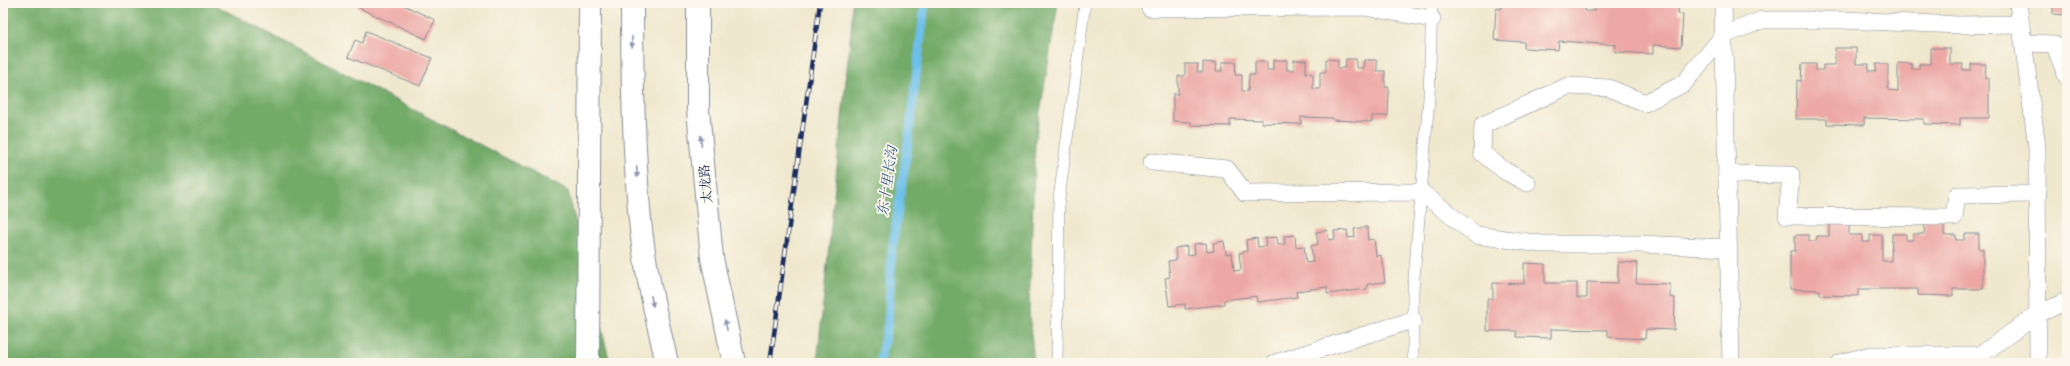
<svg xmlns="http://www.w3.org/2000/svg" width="2070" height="366" font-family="'Libre Bodoni','Noto Serif SC',serif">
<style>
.forest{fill:#72aa67;stroke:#466c62}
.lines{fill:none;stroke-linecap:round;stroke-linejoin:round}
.stream{stroke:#6dc0e9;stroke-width:9}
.building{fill:#eda8a5}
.service-casing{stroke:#868c96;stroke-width:12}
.pedestrian-casing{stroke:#868c96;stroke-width:18}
.minor-casing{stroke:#868c96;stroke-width:24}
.tertiary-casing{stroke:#868c96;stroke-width:24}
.service{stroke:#fff;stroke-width:11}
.pedestrian{stroke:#fff;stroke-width:17}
.minor{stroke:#fff;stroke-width:22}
.tertiary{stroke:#fff;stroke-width:22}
.rail-casing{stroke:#1b2f5e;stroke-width:4.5}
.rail{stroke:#fbf7ec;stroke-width:3;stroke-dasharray:9;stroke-linecap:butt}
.oneway{fill:#8d97ae}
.labels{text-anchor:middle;stroke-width:3.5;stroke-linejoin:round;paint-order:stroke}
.street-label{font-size:13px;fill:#1b2f5e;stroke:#fbf7ec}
.water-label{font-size:14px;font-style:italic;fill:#345a88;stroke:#fbf7ec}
</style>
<rect width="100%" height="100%" fill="#fbf7ec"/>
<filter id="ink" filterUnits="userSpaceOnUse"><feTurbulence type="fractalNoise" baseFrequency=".025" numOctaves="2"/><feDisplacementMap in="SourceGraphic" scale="8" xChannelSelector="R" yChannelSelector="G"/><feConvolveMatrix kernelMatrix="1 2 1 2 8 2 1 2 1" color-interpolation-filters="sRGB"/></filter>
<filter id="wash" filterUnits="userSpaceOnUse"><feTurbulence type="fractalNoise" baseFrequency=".012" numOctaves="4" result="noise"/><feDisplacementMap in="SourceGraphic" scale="16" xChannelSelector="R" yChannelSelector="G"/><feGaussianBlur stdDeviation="0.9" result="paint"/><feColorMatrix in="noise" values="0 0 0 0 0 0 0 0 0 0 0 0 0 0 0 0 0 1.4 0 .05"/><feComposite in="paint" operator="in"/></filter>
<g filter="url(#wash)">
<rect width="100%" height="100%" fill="#f0e8ce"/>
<!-- forest -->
<g class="forest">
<path d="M 3,3 L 211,3 L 568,191 L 610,363 L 3,363 Z"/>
<path d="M 852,3 L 1058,3 L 1035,142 L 1029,312 L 1034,363 L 817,363 L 852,21 Z"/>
</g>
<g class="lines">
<!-- stream -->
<path class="stream" d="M 879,363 L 888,324 L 892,251 L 908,143 L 925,3"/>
</g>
<g id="blocks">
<!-- building -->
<g class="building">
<path d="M 359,3 L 399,3 L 435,20 L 426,39 L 357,7 Z"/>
<path d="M 1502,3 L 1586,3 L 1585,11 L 1595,11 L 1596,3 L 1679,3 L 1678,14 L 1683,14 L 1681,47 L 1653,45 L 1653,54 L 1615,52 L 1616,45 L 1559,41 L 1558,50 L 1524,48 L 1524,42 L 1494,40 L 1496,8 L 1501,9 Z"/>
<path d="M 2053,3 L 2067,3 L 2067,15 L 2053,14 Z"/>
<path d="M 366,31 L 432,58 L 420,86 L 348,57 L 355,40 L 362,43 Z"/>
<path d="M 1835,48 L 1856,48 L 1856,64 L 1869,64 L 1868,71 L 1876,71 L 1876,64 L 1888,64 L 1888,90 L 1898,91 L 1898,63 L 1912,64 L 1912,69 L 1919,69 L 1919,64 L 1931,64 L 1931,48 L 1950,48 L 1950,64 L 1963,64 L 1962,70 L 1971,70 L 1971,64 L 1986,64 L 1985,78 L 1989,79 L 1989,118 L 1960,118 L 1960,125 L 1924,124 L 1924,119 L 1864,118 L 1864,125 L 1827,124 L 1827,119 L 1796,119 L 1797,80 L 1801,81 L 1802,64 L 1816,64 L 1816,70 L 1823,70 L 1823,65 L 1835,65 Z"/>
<path d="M 1326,59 L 1338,60 L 1338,68 L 1345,68 L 1346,59 L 1356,59 L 1356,68 L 1363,68 L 1364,60 L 1377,60 L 1377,71 L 1385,71 L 1385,87 L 1389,87 L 1388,116 L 1372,116 L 1372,122 L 1333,120 L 1333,118 L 1301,117 L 1301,124 L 1262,123 L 1262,120 L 1230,119 L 1230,126 L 1191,125 L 1191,122 L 1173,121 L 1173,94 L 1178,94 L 1178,76 L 1185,76 L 1185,64 L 1198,64 L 1197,72 L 1203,72 L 1203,62 L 1217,63 L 1216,71 L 1222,71 L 1222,62 L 1236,62 L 1235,75 L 1242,75 L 1242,91 L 1248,91 L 1249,74 L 1255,75 L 1255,62 L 1267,62 L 1267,70 L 1273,70 L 1273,60 L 1287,60 L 1287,70 L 1294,70 L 1294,60 L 1306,60 L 1306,73 L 1313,74 L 1313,89 L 1320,89 L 1320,72 L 1326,72 Z"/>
<path d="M 1925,218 L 1944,219 L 1944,235 L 1956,235 L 1956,240 L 1964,240 L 1965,234 L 1979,234 L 1979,249 L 1983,249 L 1983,289 L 1953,289 L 1953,296 L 1918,295 L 1918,289 L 1858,289 L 1858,296 L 1820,295 L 1820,290 L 1790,289 L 1790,251 L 1795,251 L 1795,235 L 1809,235 L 1809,241 L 1816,241 L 1817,236 L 1829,236 L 1829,219 L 1849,219 L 1849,235 L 1862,235 L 1862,242 L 1870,242 L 1870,235 L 1882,235 L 1882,261 L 1891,261 L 1892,234 L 1906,234 L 1906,240 L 1913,240 L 1913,234 L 1924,234 Z"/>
<path d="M 1367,227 L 1368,240 L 1374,239 L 1376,256 L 1381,255 L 1385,282 L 1367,284 L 1367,289 L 1327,294 L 1327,287 L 1296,291 L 1297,297 L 1257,302 L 1256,296 L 1224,300 L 1224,304 L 1185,309 L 1185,304 L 1169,306 L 1165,278 L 1170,277 L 1168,261 L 1176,260 L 1175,248 L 1187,246 L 1187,255 L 1195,254 L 1194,244 L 1206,243 L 1207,252 L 1214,251 L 1213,243 L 1224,241 L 1226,254 L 1232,253 L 1234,271 L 1241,270 L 1239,253 L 1247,251 L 1246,240 L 1257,238 L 1258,247 L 1266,246 L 1265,238 L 1277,237 L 1278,245 L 1285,244 L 1284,236 L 1295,235 L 1296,247 L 1304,246 L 1306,263 L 1313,262 L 1311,246 L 1318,244 L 1316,232 L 1327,230 L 1329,240 L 1335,239 L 1334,231 L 1347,230 L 1348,238 L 1355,237 L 1354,229 Z"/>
<path d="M 1618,262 L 1637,263 L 1636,283 L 1670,284 L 1670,297 L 1675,298 L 1674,330 L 1646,329 L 1645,339 L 1608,337 L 1608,330 L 1551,329 L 1551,338 L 1517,337 L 1517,331 L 1487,331 L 1487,299 L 1493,299 L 1493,283 L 1524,284 L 1524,263 L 1545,264 L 1545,283 L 1577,283 L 1577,298 L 1587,298 L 1587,282 L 1618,283 Z"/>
</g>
</g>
</g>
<g filter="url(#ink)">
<use href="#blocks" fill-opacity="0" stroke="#868c96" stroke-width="1"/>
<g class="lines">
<!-- service casing -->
<g class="service-casing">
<g id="service">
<path d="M 1057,363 L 1059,199 L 1085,3"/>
<path d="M 1413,363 L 1413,290 L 1429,98 L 1432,3"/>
</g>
</g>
<!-- pedestrian casing -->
<g class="pedestrian-casing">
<g id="pedestrian">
<path d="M 1723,3 L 1731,363"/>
<path d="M 2018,3 L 2037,147 L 2038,363"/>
<path d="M 1150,8 L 1364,7 L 1432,19"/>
<path d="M 2024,43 L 2054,44 L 2067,77"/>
<path d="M 1152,162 L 1227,169 L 1245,193 L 1421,192 L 1476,235 L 1541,244 L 1639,244 L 1728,248"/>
<path d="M 1727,174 L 1791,175 L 1787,216 L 1954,217 L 1957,195 L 2038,194"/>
<path d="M 1527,183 L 1505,171 L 1482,153 L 1483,125 L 1568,86 L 1609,88 L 1645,103 L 1683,84 L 1724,35 L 1762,20 L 1842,20 L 1959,25 L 2021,24"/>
<path d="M 1275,363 L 1413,320"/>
<path d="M 1840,363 L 1871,355 L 1980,355 L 2038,314 L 2067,301"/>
</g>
</g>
<!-- minor casing -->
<g class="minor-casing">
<path id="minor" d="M 588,363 L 590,3"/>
</g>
<!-- tertiary casing -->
<g class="tertiary-casing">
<g id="tertiary">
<path d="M 632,3 C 632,72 633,140 639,209 C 643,261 655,312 667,363"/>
<path d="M 698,3 L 698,110 L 712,258 L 734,363"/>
</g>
</g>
<!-- service -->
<use href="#service" class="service"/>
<!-- pedestrian -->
<use href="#pedestrian" class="pedestrian"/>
<!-- minor -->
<use href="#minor" class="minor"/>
<!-- tertiary -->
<use href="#tertiary" class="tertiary"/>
<!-- rail casing -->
<g class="rail-casing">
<path id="rail" d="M 770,363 L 820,3"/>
</g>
<!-- rail -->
<use href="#rail" class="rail"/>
</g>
<!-- one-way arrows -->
<defs><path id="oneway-solid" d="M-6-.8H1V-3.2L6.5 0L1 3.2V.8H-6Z"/></defs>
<g class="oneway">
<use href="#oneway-solid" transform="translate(632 42) rotate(90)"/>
<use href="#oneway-solid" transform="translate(701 141) rotate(-95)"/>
<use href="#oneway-solid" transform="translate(637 172) rotate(87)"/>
<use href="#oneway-solid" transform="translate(652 301) rotate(79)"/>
<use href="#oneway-solid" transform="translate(726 325) rotate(-102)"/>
</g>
</g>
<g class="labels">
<!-- street labels -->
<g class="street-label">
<text transform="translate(705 184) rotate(-95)" y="5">太龙路</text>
</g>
<!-- water labels -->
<g class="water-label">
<text transform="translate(887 181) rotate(-82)" y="5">东十里长沟</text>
</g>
</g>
<!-- margin -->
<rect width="2070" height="366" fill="none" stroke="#fbf7ec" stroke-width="16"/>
</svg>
